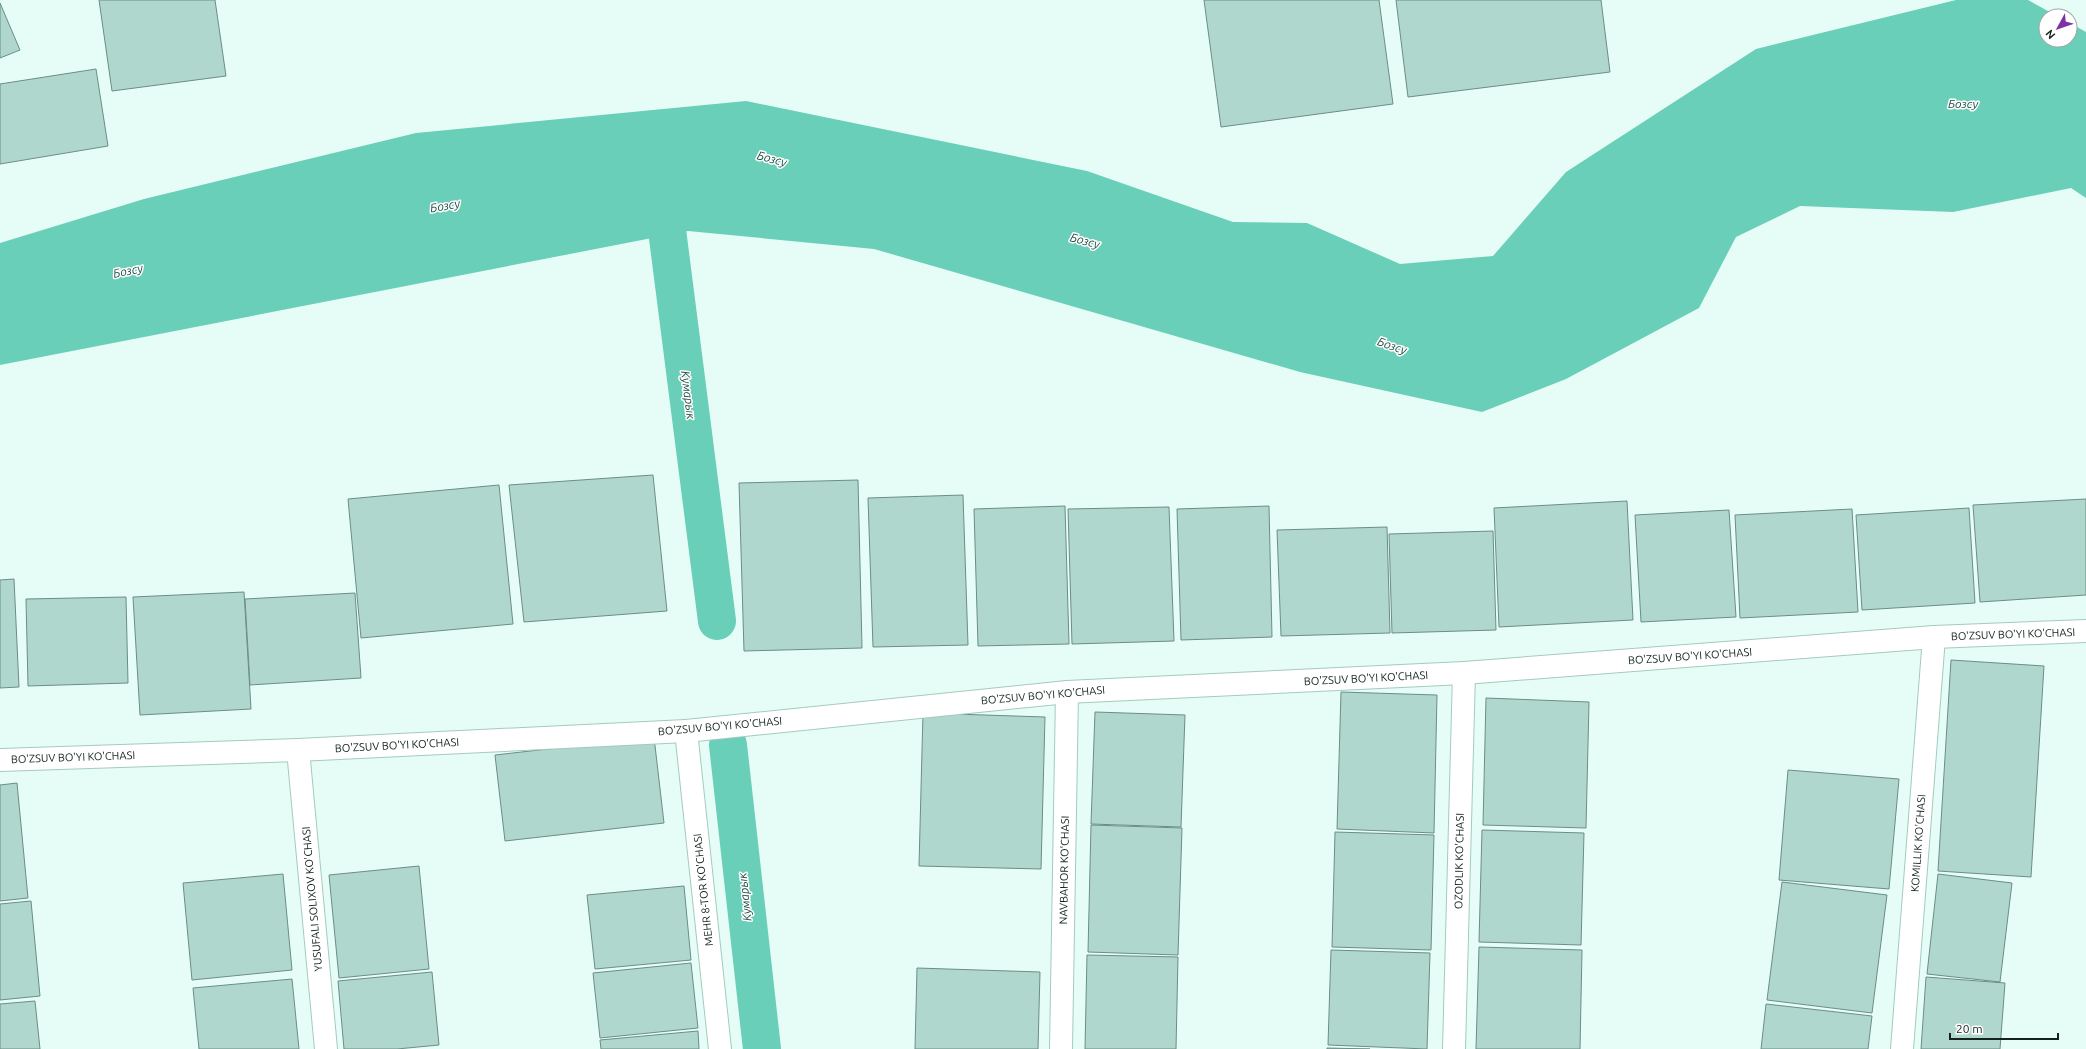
<svg xmlns="http://www.w3.org/2000/svg" width="2086" height="1049" font-family="Ubuntu,sans-serif">
<style>
.water{fill:#69cfb9}
.lines{fill:none;stroke-linecap:round;stroke-linejoin:round}
.canal{stroke:#69cfb9;stroke-width:38}
.building{fill:#b0d7cd;stroke:#6a8e85}
.minor-casing{stroke:#a4cac0;stroke-width:24}
.minor{stroke:#fff;stroke-width:22}
.labels{text-anchor:middle;stroke-width:3;stroke-linejoin:round;paint-order:stroke}
.street-label{font-size:11px;fill:#13221f;stroke:#fff}
.water-label{font-size:12px;font-style:italic;fill:#214e44;stroke:#fff}
</style>
<rect width="100%" height="100%" fill="#e6fdf7"/>
<!-- water -->
<path class="water" d="M 1956,0 L 2028,0 L 2057,16 L 2046,16 L 2046,40 L 2070,40 L 2070,23 L 2086,32 L 2086,198 L 2071,188 L 1953,212 L 1800,206 L 1736,237 L 1699,308 L 1566,379 L 1482,412 L 1300,372 L 874,249 L 688,231 L 0,365 L 0,243 L 144,199 L 416,133 L 746,101 L 1087,171 L 1233,222 L 1307,223 L 1400,264 L 1493,256 L 1566,172 L 1756,49 Z"/>
<g class="lines">
<!-- canal -->
<g class="canal">
<path d="M 661,183 L 717,621"/>
<path d="M 728,745 L 762,1049"/>
</g>
</g>
<!-- building -->
<g class="building">
<path d="M 99,0 L 215,0 L 226,76 L 112,91 Z"/>
<path d="M 1204,0 L 1379,0 L 1393,104 L 1221,127 Z"/>
<path d="M 1396,0 L 1601,0 L 1610,72 L 1408,97 Z"/>
<path d="M 0,3 L 20,50 L 0,58 Z"/>
<path d="M 96,69 L 108,146 L 0,164 L 0,84 Z"/>
<path d="M 653,475 L 667,611 L 524,622 L 509,485 Z"/>
<path d="M 858,480 L 862,648 L 744,651 L 739,483 Z"/>
<path d="M 499,485 L 513,624 L 361,638 L 348,499 Z"/>
<path d="M 963,495 L 968,645 L 873,647 L 868,498 Z"/>
<path d="M 2086,499 L 2086,595 L 1980,602 L 1973,505 Z"/>
<path d="M 1627,501 L 1633,620 L 1499,627 L 1494,508 Z"/>
<path d="M 1065,506 L 1069,644 L 978,646 L 974,509 Z"/>
<path d="M 1269,506 L 1272,637 L 1181,640 L 1177,509 Z"/>
<path d="M 1169,507 L 1174,641 L 1072,644 L 1068,509 Z"/>
<path d="M 1969,508 L 1975,603 L 1862,610 L 1856,515 Z"/>
<path d="M 1852,509 L 1858,612 L 1740,618 L 1735,515 Z"/>
<path d="M 1729,510 L 1736,617 L 1641,622 L 1635,515 Z"/>
<path d="M 1387,527 L 1390,633 L 1281,636 L 1277,530 Z"/>
<path d="M 1493,531 L 1496,630 L 1392,633 L 1389,534 Z"/>
<path d="M 14,579 L 19,687 L 0,688 L 0,580 Z"/>
<path d="M 244,592 L 251,709 L 140,715 L 133,597 Z"/>
<path d="M 355,593 L 361,678 L 250,685 L 245,599 Z"/>
<path d="M 126,597 L 128,683 L 28,686 L 26,599 Z"/>
<path d="M 1951,660 L 2044,666 L 2031,877 L 1938,871 Z"/>
<path d="M 1341,692 L 1437,695 L 1434,833 L 1337,829 Z"/>
<path d="M 1486,698 L 1589,702 L 1586,828 L 1483,825 Z"/>
<path d="M 1095,712 L 1185,715 L 1181,827 L 1091,824 Z"/>
<path d="M 923,713 L 1045,717 L 1041,869 L 919,866 Z"/>
<path d="M 654,737 L 664,823 L 505,841 L 495,755 Z"/>
<path d="M 1788,770 L 1899,779 L 1889,889 L 1779,880 Z"/>
<path d="M 17,783 L 28,898 L 0,901 L 0,785 Z"/>
<path d="M 1091,825 L 1182,828 L 1178,955 L 1088,952 Z"/>
<path d="M 1482,830 L 1584,833 L 1581,945 L 1479,942 Z"/>
<path d="M 1335,832 L 1434,835 L 1431,950 L 1332,947 Z"/>
<path d="M 419,866 L 429,969 L 339,978 L 329,875 Z"/>
<path d="M 283,874 L 292,970 L 192,980 L 183,883 Z"/>
<path d="M 1938,874 L 2012,883 L 2000,982 L 1927,974 Z"/>
<path d="M 1782,882 L 1887,895 L 1872,1013 L 1767,1000 Z"/>
<path d="M 684,886 L 691,960 L 595,969 L 587,895 Z"/>
<path d="M 31,901 L 40,996 L 0,1000 L 0,904 Z"/>
<path d="M 1479,947 L 1582,950 L 1580,1049 L 1476,1049 Z"/>
<path d="M 1331,950 L 1430,953 L 1427,1049 L 1328,1045 Z"/>
<path d="M 1087,955 L 1178,957 L 1176,1049 L 1085,1049 Z"/>
<path d="M 691,963 L 698,1028 L 600,1038 L 593,973 Z"/>
<path d="M 917,968 L 1040,972 L 1038,1049 L 915,1049 Z"/>
<path d="M 432,972 L 439,1045 L 397,1049 L 344,1049 L 338,981 Z"/>
<path d="M 1926,977 L 2005,983 L 2000,1049 L 1921,1049 Z"/>
<path d="M 292,979 L 299,1049 L 199,1049 L 193,988 Z"/>
<path d="M 35,1001 L 40,1049 L 0,1049 L 0,1004 Z"/>
<path d="M 1766,1004 L 1872,1016 L 1868,1049 L 1761,1049 Z"/>
<path d="M 698,1031 L 699,1049 L 601,1049 L 600,1040 Z"/>
<path d="M 1327,1048 L 1370,1049 L 1327,1049 Z"/>
</g>
<g class="lines">
<!-- minor casing -->
<g class="minor-casing">
<g id="minor">
<path d="M 686,731 L 720,1049"/>
<path d="M 298,750 L 326,1049"/>
<path d="M 0,760 L 298,750 L 686,731 L 1067,692 L 1464,673 L 1934,637 L 2086,631"/>
<path d="M 1061,1049 L 1067,692"/>
<path d="M 1454,1049 L 1464,673"/>
<path d="M 1902,1049 L 1934,637"/>
</g>
</g>
<!-- minor -->
<use href="#minor" class="minor"/>
</g>
<g class="labels">
<!-- street labels -->
<g class="street-label">
<text transform="translate(2013 634) rotate(-2)" y="4">BO'ZSUV BO'YI KO'CHASI</text>
<text transform="translate(1690 656) rotate(-4)" y="4">BO'ZSUV BO'YI KO'CHASI</text>
<text transform="translate(1366 678) rotate(-3)" y="4">BO'ZSUV BO'YI KO'CHASI</text>
<text transform="translate(1043 695) rotate(-5)" y="4">BO'ZSUV BO'YI KO'CHASI</text>
<text transform="translate(720 726) rotate(-5)" y="4">BO'ZSUV BO'YI KO'CHASI</text>
<text transform="translate(397 745) rotate(-3)" y="4">BO'ZSUV BO'YI KO'CHASI</text>
<text transform="translate(73 757) rotate(-2)" y="4">BO'ZSUV BO'YI KO'CHASI</text>
<text transform="translate(1918 843) rotate(-86)" y="4">KOMILLIK KO'CHASI</text>
<text transform="translate(1459 861) rotate(-89)" y="4">OZODLIK KO'CHASI</text>
<text transform="translate(1064 870) rotate(-89)" y="4">NAVBAHOR KO'CHASI</text>
<text transform="translate(703 890) rotate(-96)" y="4">MEHR 8-TOR KO'CHASI</text>
<text transform="translate(312 899) rotate(-95)" y="4">YUSUFALI SOLIXOV KO'CHASI</text>
</g>
<!-- water labels -->
<g class="water-label">
<text x="1963" y="108">Бозсу</text>
<text transform="translate(772 159) rotate(15)" y="4">Бозсу</text>
<text transform="translate(445 206) rotate(-10)" y="4">Бозсу</text>
<text transform="translate(1085 241) rotate(15)" y="4">Бозсу</text>
<text transform="translate(128 271) rotate(-12)" y="4">Бозсу</text>
<text transform="translate(1392 346) rotate(19)" y="4">Бозсу</text>
<text transform="translate(688 395) rotate(83)" y="4">Кумарык</text>
<text transform="translate(745 897) rotate(-96)" y="4">Кумарык</text>
</g>
</g>
<!-- north arrow -->
<g transform="translate(2058 28) rotate(230)"><circle r="19" fill="#ffffff" stroke="#a1a7a5"/>
<path d="M0-3L7 15L0 10L-7 15Z" fill="#7c32a4"/>
<text y="-6" font-size="11" font-weight="bold" text-anchor="middle" fill="#13221f">N</text>
</g>
<!-- scale -->
<path d="M1950 1033v6h108v-6" fill="none" stroke="#13221f" stroke-width="2"/>
<text x="1956" y="1033" font-size="12" fill="#13221f" stroke="#ffffff" stroke-width="3" paint-order="stroke">20 m</text>
</svg>
